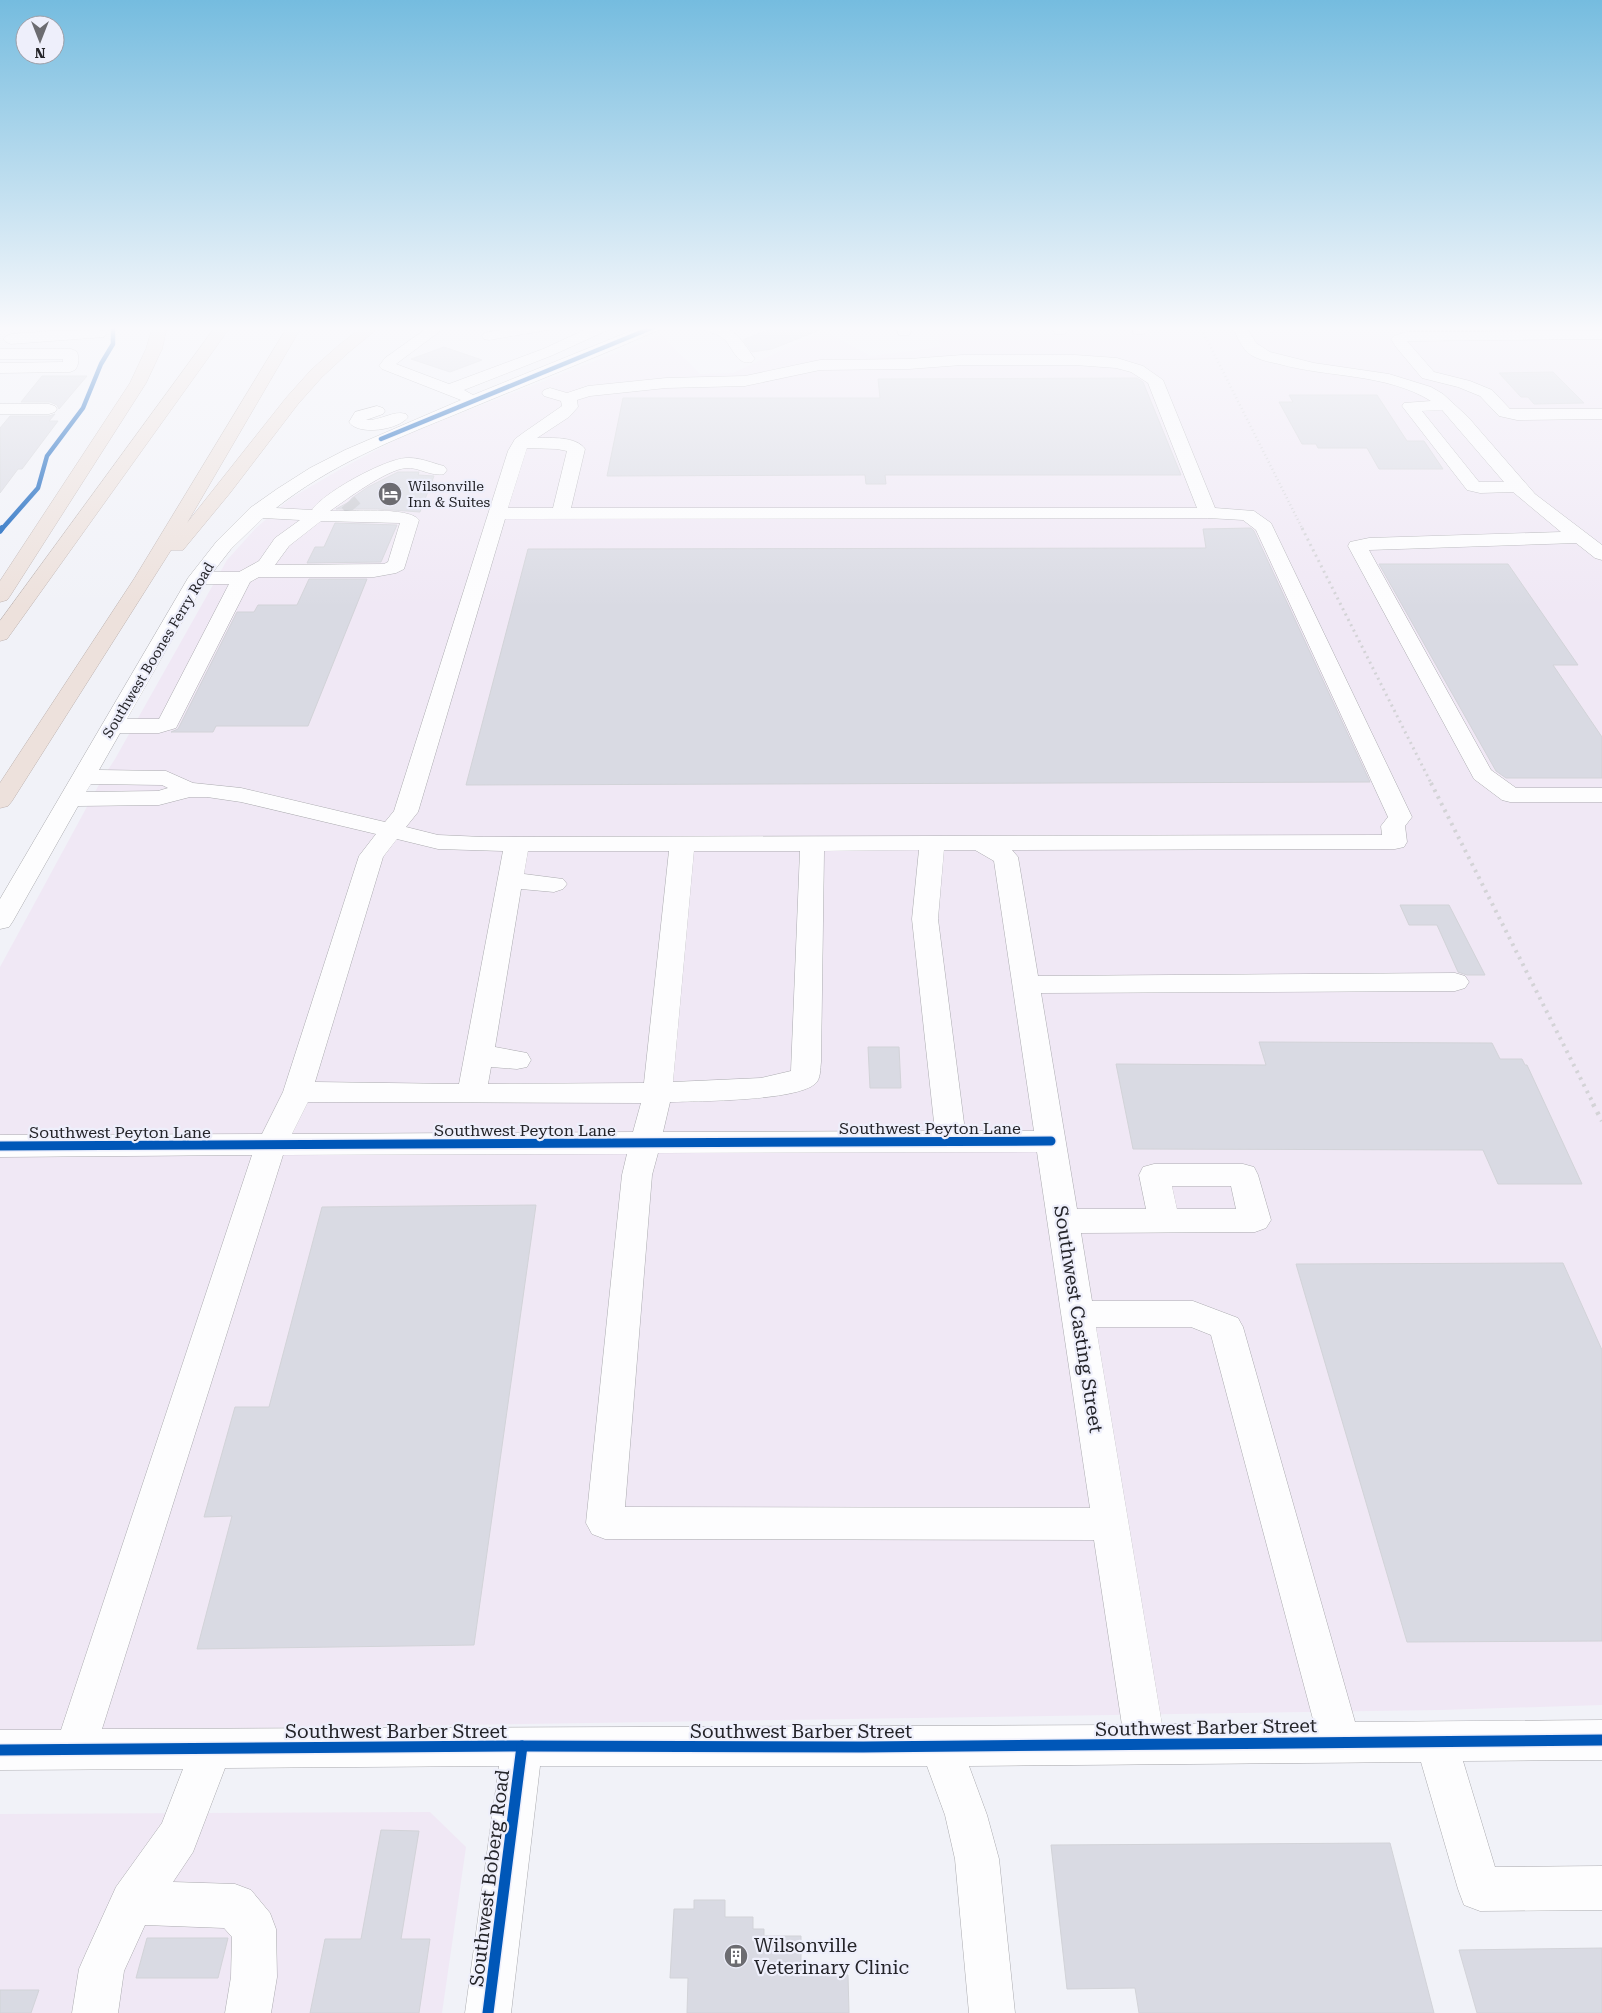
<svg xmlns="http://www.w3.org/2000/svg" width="1602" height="2013" font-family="'Roboto Serif',serif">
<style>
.industrial{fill:#f0e8f5}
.building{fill:#d9dae3;stroke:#d2d3d8}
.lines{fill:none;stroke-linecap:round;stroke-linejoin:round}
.minor-tunnel{stroke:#c8c9cf;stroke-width:17;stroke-dasharray:17 8;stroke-linecap:butt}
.minor-casing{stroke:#ababaf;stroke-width:1}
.highway-casing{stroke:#bdb2af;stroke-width:1}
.path-far1{stroke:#dddee0;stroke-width:2;stroke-dasharray:0.5 2.5;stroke-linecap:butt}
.path{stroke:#dddee0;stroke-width:2.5;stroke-dasharray:1 3;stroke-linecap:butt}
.minor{fill:#fdfdfe;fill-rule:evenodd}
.highway{fill:#ede1dc;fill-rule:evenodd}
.rail-far3{stroke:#d3d3d6;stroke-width:2.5;stroke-dasharray:1 3;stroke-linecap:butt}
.rail-far2{stroke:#d3d3d6;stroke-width:3;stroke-dasharray:2 4;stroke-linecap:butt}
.rail-far1{stroke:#d3d3d6;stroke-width:4;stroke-dasharray:2.5 5;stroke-linecap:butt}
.rail{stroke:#d3d3d6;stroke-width:4.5;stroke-dasharray:3 6;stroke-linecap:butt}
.cycleway-far3-casing{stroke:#eeeffb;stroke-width:6}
.cycleway-far2-casing{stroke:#eeeffb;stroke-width:8}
.cycleway-far1-casing{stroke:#eeeffb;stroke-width:12}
.cycleway-casing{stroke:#eeeffb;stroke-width:14}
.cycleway-far3{stroke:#0057b8;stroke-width:4.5}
.cycleway-far2{stroke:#0057b8;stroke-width:5.5}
.cycleway-far1{stroke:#0057b8;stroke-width:9}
.cycleway{stroke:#0057b8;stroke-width:11}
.labels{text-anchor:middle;stroke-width:4.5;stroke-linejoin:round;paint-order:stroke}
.far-poi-label{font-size:14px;fill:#242429;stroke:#eeeffb;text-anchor:start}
.far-street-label{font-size:14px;fill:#242429;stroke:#eeeffb}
.street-label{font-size:16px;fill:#242429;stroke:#eeeffb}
.near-street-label{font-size:19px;fill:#242429;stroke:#eeeffb}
.near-poi-label{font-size:19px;fill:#242429;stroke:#eeeffb;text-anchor:start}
</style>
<rect width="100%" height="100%" fill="#f1f2f8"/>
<!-- industrial -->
<g class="industrial">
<path d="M 1148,326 L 1602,326 L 1602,1705 L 1440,1710 L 0,1732 L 0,967 L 102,779 L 115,759 L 227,560 L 256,528 L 291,498 L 346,466 L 403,436 L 661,335 L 700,374 L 733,373 L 823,331 L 871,356 L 941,347 L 937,334 L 1151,335 Z"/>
<path d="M 430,1812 L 466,1847 L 442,2013 L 0,2013 L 0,1814 Z"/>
</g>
<!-- building -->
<g class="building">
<path d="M 777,326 L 827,326 L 827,327 L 772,349 L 752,352 L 743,340 Z"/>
<path d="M 444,347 L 482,360 L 450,372 L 411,359 Z"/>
<path d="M 1553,372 L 1584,403 L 1534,404 L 1528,397 L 1521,397 L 1499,373 Z"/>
<path d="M 42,376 L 87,376 L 59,409 L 57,405 L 50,402 L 21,402 Z"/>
<path d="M 1137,378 L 1143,382 L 1181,475 L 885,475 L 886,484 L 866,484 L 865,475 L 607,476 L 623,398 L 880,398 L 878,379 Z"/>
<path d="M 1289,395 L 1377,395 L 1407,441 L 1424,441 L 1443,469 L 1379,469 L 1367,448 L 1318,448 L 1316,444 L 1302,444 L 1279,402 L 1293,402 Z"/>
<path d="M 55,414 L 49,421 L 58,421 L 22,469 L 18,469 L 0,493 L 0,428 L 10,416 L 49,416 Z"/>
<path d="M 398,472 L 419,472 L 418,475 L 434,476 L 420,512 L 378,509 L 336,509 L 349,502 L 352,498 L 368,487 Z"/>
<path d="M 335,523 L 397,525 L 381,562 L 307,563 L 315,547 L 324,547 Z"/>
<path d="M 1251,528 L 1254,531 L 1370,782 L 466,785 L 528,549 L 1206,548 L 1203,529 Z"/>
<path d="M 1379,564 L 1508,564 L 1578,665 L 1553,665 L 1602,737 L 1602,778 L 1506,778 L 1496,771 Z"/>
<path d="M 309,579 L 367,579 L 308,726 L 216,726 L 213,732 L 171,732 L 178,729 L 237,612 L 254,612 L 258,605 L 297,605 Z"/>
<path d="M 1400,905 L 1449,905 L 1485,975 L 1467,975 L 1458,972 L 1437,925 L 1409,925 Z"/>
<path d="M 1259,1042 L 1492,1043 L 1500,1059 L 1522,1059 L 1525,1065 L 1527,1065 L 1582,1184 L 1498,1184 L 1483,1150 L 1133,1149 L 1116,1064 L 1266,1065 Z"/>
<path d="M 868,1047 L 899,1047 L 901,1088 L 870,1088 Z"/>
<path d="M 536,1205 L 474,1645 L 197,1649 L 232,1516 L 204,1517 L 235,1407 L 269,1407 L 322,1207 Z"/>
<path d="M 1563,1263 L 1602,1350 L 1602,1641 L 1407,1642 L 1296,1264 Z"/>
<path d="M 381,1830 L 419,1831 L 401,1939 L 430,1939 L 419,2013 L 310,2013 L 325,1939 L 361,1939 Z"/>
<path d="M 1390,1843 L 1434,2013 L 1139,2013 L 1135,1988 L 1067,1989 L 1051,1845 Z"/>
<path d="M 694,1900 L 725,1900 L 725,1917 L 753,1917 L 753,1929 L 764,1929 L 764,1936 L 801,1936 L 801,1976 L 848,1975 L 849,2013 L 687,2013 L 688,1978 L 670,1978 L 674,1909 L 694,1909 Z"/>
<path d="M 147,1938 L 228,1938 L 218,1978 L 136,1978 Z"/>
<path d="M 1602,1948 L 1602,2013 L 1477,2013 L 1459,1950 Z"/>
<path d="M 0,1990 L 39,1990 L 31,2013 L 0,2013 Z"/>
</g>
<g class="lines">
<!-- minor-tunnel -->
<path class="minor-tunnel" d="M 348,502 L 354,509"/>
<!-- minor casing -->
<g class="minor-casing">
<g id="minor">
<path d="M 430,326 L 447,326 L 396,364 L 449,384 L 543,349 L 593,326 L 612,326 L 610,329 L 553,355 L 464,390 L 473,395 L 643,326 L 663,326 L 661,329 C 593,359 523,386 454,415 C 392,440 329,466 276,508 L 312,510 C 324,492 385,459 406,458 C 419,457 432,463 444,466 L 447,470 L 444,474 C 431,477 419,467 406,468 C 386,470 347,499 330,511 C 348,512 409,506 419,520 L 404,569 L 396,573 L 374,577 L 259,577 L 250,582 L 176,728 L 159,733 L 120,733 L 99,770 L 166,771 L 193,783 L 241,788 L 385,822 L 394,811 L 508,451 L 515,439 L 523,433 L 562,406 L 561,401 L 544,396 L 542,393 L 544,390 L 550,388 L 567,393 L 588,386 L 666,378 L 745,376 L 820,360 L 909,359 L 962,355 L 1075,355 L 1117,358 L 1143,366 L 1163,380 L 1215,508 L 1254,511 L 1271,523 L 1412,817 L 1405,826 L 1407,842 L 1404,847 L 1395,849 L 1012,850 L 1018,857 L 1038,976 L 1455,973 L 1465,976 L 1469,982 L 1465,988 L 1455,991 L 1041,993 L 1077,1209 L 1146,1209 L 1139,1175 L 1143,1167 L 1154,1164 L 1243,1164 L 1254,1167 L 1258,1175 L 1271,1220 L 1266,1228 L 1255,1232 L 1081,1233 L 1092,1301 L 1193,1301 L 1238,1318 L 1243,1327 L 1355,1722 L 1602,1720 L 1602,1760 L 1463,1761 L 1495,1867 L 1602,1866 L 1602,1910 L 1480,1911 L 1464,1905 L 1458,1889 L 1421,1762 L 969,1766 L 987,1815 L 999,1859 L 1015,2013 L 969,2013 L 955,1859 L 945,1815 L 927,1766 L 540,1766 L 511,2013 L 465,2013 L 499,1766 L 225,1768 L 193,1852 L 173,1882 L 235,1884 L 251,1890 L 270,1913 L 276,1929 L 277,1977 L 271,2013 L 225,2013 L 231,1977 L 232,1937 L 224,1928 L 145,1925 L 124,1971 L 118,2013 L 72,2013 L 79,1969 L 86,1953 L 116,1887 L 162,1823 L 183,1769 L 0,1770 L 0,1730 L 61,1730 L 252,1155 L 0,1157 L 0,1135 L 262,1134 L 283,1092 L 359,856 L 376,834 L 241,802 L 207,797 L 190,797 L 159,805 L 78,806 L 13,921 L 9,927 L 0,929 L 0,899 L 188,578 L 217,541 L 250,508 L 277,489 L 310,468 L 345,450 L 461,400 L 382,369 L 379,366 L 385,358 ZM 962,365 L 1075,365 L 1116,368 L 1131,372 L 1148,383 L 1197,508 L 571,508 L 585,449 C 576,436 551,438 537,438 L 569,417 L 578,407 L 577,400 L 590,396 L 666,388 L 745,386 L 820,370 L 909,369 ZM 527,448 L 557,449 L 567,451 L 553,508 L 508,508 ZM 263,518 L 300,520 L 275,538 L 259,561 L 239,572 L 213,572 L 231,549 ZM 1208,518 L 1243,520 L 1256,530 L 1388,817 L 1381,826 L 1382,835 L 483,837 L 438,835 L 406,827 L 418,812 L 505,519 ZM 321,521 L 400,523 L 388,562 L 384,564 L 275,565 L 289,546 ZM 204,584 L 229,584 L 159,719 L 127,719 ZM 91,784 L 162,785 L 168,788 L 158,791 L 86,792 ZM 397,839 L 438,849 L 503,851 L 459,1084 L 315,1082 L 383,857 ZM 919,850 L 912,919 L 935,1131 L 663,1132 L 670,1102 C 700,1101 795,1101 815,1084 C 821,1079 820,1069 821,1062 L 824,851 ZM 944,850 L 975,850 L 994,861 L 1034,1131 L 965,1131 L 938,919 ZM 528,851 L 669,851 L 644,1083 L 488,1084 L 491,1067 L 517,1069 L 527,1067 L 531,1060 L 527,1053 L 495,1047 L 521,889 L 554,892 L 563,889 L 567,884 L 563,879 L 524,874 ZM 694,851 L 800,851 L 791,1071 L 761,1078 L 673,1082 ZM 308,1102 L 641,1103 L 633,1132 L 292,1134 ZM 1037,1152 L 1090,1508 L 625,1507 L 652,1175 L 658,1153 ZM 627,1154 L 622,1175 L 586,1523 L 592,1534 L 605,1539 L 1094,1540 L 1122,1725 L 102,1729 L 283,1155 ZM 1172,1186 L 1231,1186 L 1236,1209 L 1177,1209 ZM 1096,1327 L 1191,1327 L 1211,1335 L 1314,1723 L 1162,1724 Z"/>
<path d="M 521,326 L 554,326 L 552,329 L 547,330 L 489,340 L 484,339 L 482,336 L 484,333 Z"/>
<path d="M 700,326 C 734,326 736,332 755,359 L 752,362 C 737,366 733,348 724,339 C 719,334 708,332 702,329 Z"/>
<path d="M 896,326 L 910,326 L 911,332 L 909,335 L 899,335 Z"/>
<path d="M 1051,326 L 1065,326 L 1067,331 L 1065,334 L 1055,334 Z"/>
<path d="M 1130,326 L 1144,326 L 1146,331 L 1144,334 L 1134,334 Z"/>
<path d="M 1232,326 L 1246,326 L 1256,343 L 1270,352 L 1314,363 L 1389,374 L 1431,387 L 1443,394 L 1468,417 L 1535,494 L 1602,545 L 1602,560 L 1595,558 L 1576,543 L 1369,550 L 1491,770 L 1516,788 L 1602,788 L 1602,802 L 1510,802 L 1502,800 L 1474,779 L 1348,546 L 1350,542 L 1369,538 L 1561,532 L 1513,492 L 1480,493 L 1467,490 L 1402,406 L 1404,403 L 1431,401 C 1386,373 1329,378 1279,364 C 1270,362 1259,360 1251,355 C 1241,348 1237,336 1232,326 ZM 1442,410 L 1504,482 L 1479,482 L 1422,411 Z"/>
<path d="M 99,330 L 104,331 L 106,334 L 104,337 L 11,344 L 6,342 L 3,339 L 6,336 L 11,334 L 51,331 Z"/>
<path d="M 1602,331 L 1602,339 L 1407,341 L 1434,372 L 1470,381 L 1492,390 L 1510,409 L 1602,409 L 1602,419 L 1517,420 L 1499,416 L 1480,396 L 1458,387 L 1422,378 L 1396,347 L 1391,339 L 1394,336 L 1407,332 Z"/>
<path d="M 0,349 L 71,349 L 76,351 C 80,356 79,365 75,370 L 70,372 L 0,373 L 0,363 L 63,362 L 63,359 L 0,359 Z"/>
<path d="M 0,404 L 49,404 L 55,406 L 57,409 L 55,412 L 49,414 L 0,414 Z"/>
<path d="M 377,406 L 383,408 L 385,411 L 383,414 L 366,420 C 381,421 393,410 406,414 L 408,417 C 399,430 358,436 349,422 L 355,412 Z"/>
</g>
</g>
<!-- highway casing -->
<g class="highway-casing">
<g id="highway">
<path d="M 153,326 L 167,326 L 162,349 L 146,383 L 10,596 L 7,600 L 0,602 L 0,581 L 130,383 L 146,349 Z"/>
<path d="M 216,326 L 231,326 L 7,639 L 0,641 L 0,621 Z"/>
<path d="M 288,326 L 302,326 L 187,523 L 286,398 L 311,370 L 339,345 L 364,326 L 381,326 L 349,352 L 322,377 L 298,404 L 230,493 L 183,550 L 171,550 L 12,801 L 8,806 L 0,808 L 0,783 L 134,579 Z"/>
</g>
</g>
<!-- path-far1 -->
<path class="path-far1" d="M 1,530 L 38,488 L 47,456 L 83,408 L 101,364 L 111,347"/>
<!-- path -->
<path class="path" d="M 0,531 L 2,528"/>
<!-- minor -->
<use href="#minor" class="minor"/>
<!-- highway -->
<use href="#highway" class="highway"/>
<!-- rail-far3 -->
<path class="rail-far3" d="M 1200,326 L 1303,530"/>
<!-- rail-far2 -->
<path class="rail-far2" d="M 1302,528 L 1432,785"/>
<!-- rail-far1 -->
<path class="rail-far1" d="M 1431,783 L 1594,1105"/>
<!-- rail -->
<path class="rail" d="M 1593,1104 L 1602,1121"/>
<!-- cycleway-far3 casing -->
<g class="cycleway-far3-casing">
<g id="cycleway-far3">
<path d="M 381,439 L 656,326"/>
<path d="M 1,530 L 38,488 L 47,456 L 83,408 L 101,364 L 113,344 L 113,326"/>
</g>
</g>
<!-- cycleway-far2 casing -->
<g class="cycleway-far2-casing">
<path id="cycleway-far2" d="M 0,531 L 2,528"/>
</g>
<!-- cycleway-far1 casing -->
<g class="cycleway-far1-casing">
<path id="cycleway-far1" d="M 0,1146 L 1051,1141"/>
</g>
<!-- cycleway casing -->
<g class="cycleway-casing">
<g id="cycleway">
<path d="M 0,1750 L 522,1746 L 863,1747 L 1602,1740"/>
<path d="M 488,2013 L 522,1746"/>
</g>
</g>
<!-- cycleway-far3 -->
<use href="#cycleway-far3" class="cycleway-far3"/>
<!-- cycleway-far2 -->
<use href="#cycleway-far2" class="cycleway-far2"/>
<!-- cycleway-far1 -->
<use href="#cycleway-far1" class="cycleway-far1"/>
<!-- cycleway -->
<use href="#cycleway" class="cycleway"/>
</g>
<!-- sky -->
<linearGradient id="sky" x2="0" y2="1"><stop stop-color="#75bcdf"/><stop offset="0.54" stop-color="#f9f9fc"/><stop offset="1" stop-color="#f9f9fc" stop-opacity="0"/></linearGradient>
<rect width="1602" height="608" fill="url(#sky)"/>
<!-- icons -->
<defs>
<g id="hotel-disc" transform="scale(1.25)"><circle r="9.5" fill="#6c6c71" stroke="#eeeffb"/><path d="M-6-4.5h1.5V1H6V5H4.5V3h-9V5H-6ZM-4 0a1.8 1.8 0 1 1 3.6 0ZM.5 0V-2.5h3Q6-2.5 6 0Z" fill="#fff"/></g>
<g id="building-disc" transform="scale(1.25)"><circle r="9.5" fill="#6c6c71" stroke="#eeeffb"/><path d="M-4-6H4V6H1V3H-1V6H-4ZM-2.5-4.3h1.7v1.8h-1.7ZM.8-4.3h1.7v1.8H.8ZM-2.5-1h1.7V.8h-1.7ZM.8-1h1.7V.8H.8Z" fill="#fff"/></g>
</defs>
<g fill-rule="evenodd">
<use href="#hotel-disc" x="390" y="494"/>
<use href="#building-disc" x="736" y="1956"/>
</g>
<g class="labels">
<!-- far-poi labels -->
<g class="far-poi-label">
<text x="408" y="491">Wilsonville<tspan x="408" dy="16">Inn &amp; Suites</tspan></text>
</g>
<!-- far-street labels -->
<g class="far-street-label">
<text transform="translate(158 650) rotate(-59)" y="5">Southwest Boones Ferry Road</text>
</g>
<!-- street labels -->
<g class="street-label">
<text x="930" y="1134">Southwest Peyton Lane</text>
<text x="525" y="1136">Southwest Peyton Lane</text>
<text x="120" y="1138">Southwest Peyton Lane</text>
</g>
<!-- near-street labels -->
<g class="near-street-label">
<text transform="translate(1079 1319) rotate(81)" y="7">Southwest Casting Street</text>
<text transform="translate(1206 1727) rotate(-1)" y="7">Southwest Barber Street</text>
<text x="396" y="1738">Southwest Barber Street</text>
<text x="801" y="1738">Southwest Barber Street</text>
<text transform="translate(489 1878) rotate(-83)" y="7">Southwest Boberg Road</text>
</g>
<!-- near-poi labels -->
<g class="near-poi-label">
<text x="754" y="1952">Wilsonville<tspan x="754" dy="22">Veterinary Clinic</tspan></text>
</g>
</g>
<!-- north arrow -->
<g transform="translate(40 40) rotate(180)"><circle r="24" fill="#eeeffb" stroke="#9d9ea7"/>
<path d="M0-4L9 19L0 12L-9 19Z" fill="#6c6c71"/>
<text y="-8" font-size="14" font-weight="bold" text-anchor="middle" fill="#242429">N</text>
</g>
</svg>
